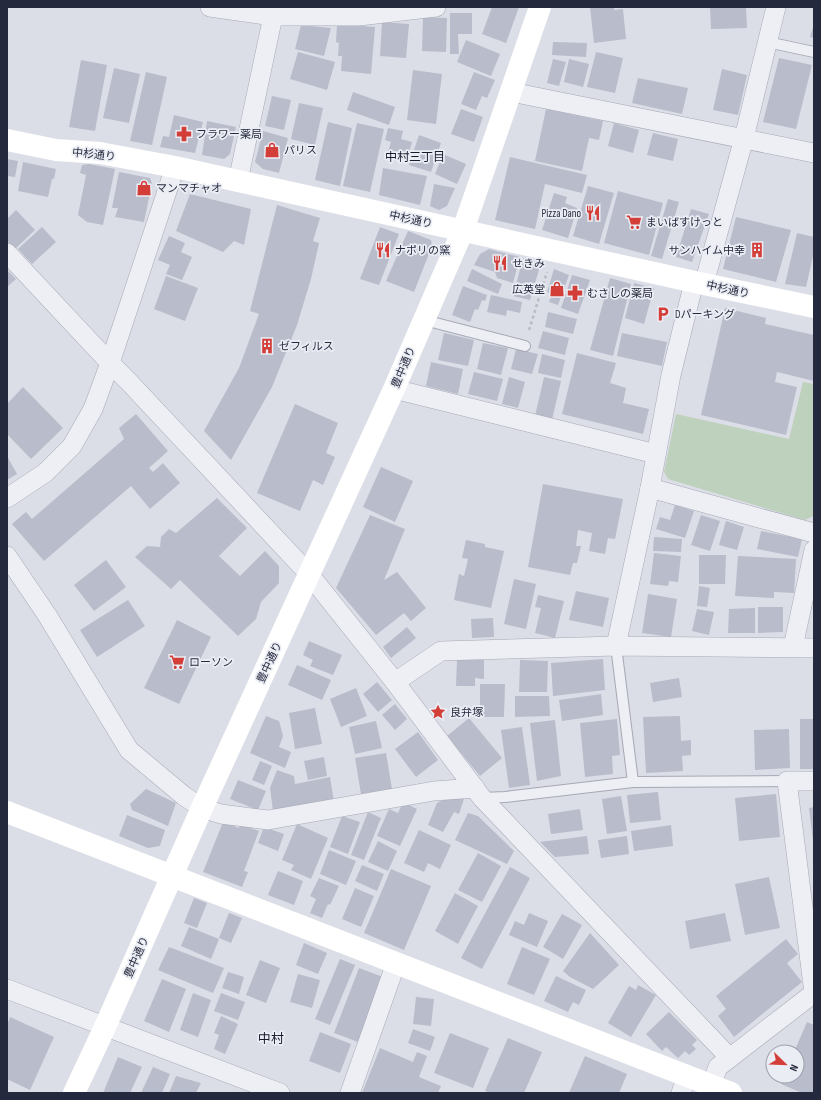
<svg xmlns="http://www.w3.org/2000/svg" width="821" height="1100" font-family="'Sofia Sans Condensed','Noto Sans JP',sans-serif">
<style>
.green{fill:#bed1bc}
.building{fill:#b9bcca}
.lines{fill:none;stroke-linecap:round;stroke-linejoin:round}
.lane-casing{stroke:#a5a8b4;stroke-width:12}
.street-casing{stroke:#a5a8b4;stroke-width:20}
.path{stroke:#babcc5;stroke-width:2.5;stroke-dasharray:3 3;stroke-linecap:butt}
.lane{stroke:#eeeff5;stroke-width:10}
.street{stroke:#eeeff5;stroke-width:19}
.secondary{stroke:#fff;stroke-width:22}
.labels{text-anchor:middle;stroke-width:3.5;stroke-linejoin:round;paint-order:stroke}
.poi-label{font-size:11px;fill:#25293d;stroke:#ebedf4;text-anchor:start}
.street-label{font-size:11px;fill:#25293d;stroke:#ebedf4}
.neighbourhood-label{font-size:12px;fill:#181b2e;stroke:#ebedf4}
.quarter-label{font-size:13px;fill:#181b2e;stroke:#ebedf4}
</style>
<rect width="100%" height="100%" fill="#dcdee7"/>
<!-- green -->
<path class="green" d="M 803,382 L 814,384 L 814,516 L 805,520 L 668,479 L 664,472 L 676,414 L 789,439 Z"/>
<!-- building -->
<g class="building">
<path d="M 492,7 L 519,7 L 506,43 L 482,34 Z"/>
<path d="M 590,7 L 614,7 L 614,10 L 623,9 L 626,39 L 594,43 Z"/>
<path d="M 710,7 L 746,7 L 747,28 L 711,29 Z"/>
<path d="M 450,13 L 472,13 L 472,34 L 458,34 L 459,54 L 450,54 Z"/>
<path d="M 423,17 L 447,18 L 446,52 L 422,51 Z"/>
<path d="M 382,22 L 409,24 L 406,58 L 380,56 Z"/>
<path d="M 337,24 L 375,27 L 371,74 L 341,71 L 342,56 L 338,56 L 339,43 L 336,42 Z"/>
<path d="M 814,24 L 814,38 L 810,37 Z"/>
<path d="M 301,25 L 331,28 L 324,56 L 295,49 Z"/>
<path d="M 466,40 L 500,54 L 491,76 L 457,62 Z"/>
<path d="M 553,42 L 587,43 L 586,57 L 552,55 Z"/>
<path d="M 298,52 L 335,62 L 327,90 L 290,79 Z"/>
<path d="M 596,52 L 623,58 L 615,93 L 587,87 Z"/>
<path d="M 779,58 L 812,65 L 796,129 L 763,122 Z"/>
<path d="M 553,59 L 566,62 L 559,86 L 547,83 Z"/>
<path d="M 569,59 L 589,64 L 583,87 L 564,82 Z"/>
<path d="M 81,60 L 107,65 L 95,131 L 69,127 Z"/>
<path d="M 114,68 L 140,74 L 129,123 L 103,118 Z"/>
<path d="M 722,69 L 747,75 L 738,115 L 713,110 Z"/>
<path d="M 413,70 L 442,74 L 436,124 L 407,120 Z"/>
<path d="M 146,72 L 167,77 L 152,145 L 130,141 Z"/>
<path d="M 474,72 L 495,80 L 487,98 L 482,96 L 476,110 L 461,104 Z"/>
<path d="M 638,78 L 688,88 L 682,114 L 632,103 Z"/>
<path d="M 353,92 L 395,107 L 389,125 L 347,110 Z"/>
<path d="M 272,96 L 291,100 L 284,130 L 265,126 Z"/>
<path d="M 299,103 L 323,108 L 315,145 L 291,139 Z"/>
<path d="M 461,109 L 483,117 L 474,142 L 451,134 Z"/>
<path d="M 546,109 L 603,121 L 599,140 L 589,138 L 582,171 L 535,161 Z"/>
<path d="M 174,115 L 203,122 L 195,153 L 160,147 L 163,136 L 169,137 Z"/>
<path d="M 207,121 L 236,127 L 230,154 L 224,159 L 202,155 Z"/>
<path d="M 328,122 L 352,128 L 340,186 L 315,180 Z"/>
<path d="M 357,123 L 384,129 L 370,192 L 343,186 Z"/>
<path d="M 614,123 L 639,130 L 633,153 L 608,146 Z"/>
<path d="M 388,128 L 403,131 L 401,139 L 412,142 L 407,160 L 387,155 L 391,142 L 385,140 Z"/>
<path d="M 263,131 L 288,138 L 279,173 L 263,169 L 255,162 Z"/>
<path d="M 653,133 L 678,139 L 673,161 L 647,155 Z"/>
<path d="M 419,135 L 441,143 L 431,172 L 409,165 Z"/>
<path d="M 443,154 L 466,164 L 457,184 L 435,174 Z"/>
<path d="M 510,157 L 587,175 L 582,193 L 545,184 L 535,229 L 495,220 Z"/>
<path d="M 7,159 L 18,161 L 15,177 L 7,176 Z"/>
<path d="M 23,162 L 56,169 L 54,179 L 52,179 L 48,197 L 18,191 Z"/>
<path d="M 89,164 L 115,169 L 103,225 L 87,222 L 78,215 L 86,175 L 80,173 L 82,165 Z"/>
<path d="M 383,168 L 427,176 L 420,205 L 379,195 Z"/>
<path d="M 119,172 L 150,178 L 152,183 L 144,222 L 115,217 L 118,208 L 112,208 Z"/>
<path d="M 434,184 L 455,188 L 447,206 L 439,210 L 430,206 Z"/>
<path d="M 588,186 L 614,193 L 599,244 L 573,236 Z"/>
<path d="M 618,191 L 663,203 L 649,255 L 604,243 Z"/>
<path d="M 554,193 L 567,197 L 565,203 L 577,208 L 568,238 L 542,230 Z"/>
<path d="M 190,194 L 251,209 L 244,245 L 234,241 L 223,252 L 176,231 Z"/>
<path d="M 668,199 L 679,202 L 662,259 L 651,256 Z"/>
<path d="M 277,205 L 320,218 L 313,241 L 319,243 L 311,279 L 297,325 L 272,387 L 231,460 L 204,431 L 239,368 L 259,314 L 250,311 Z"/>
<path d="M 691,209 L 709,214 L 692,262 L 676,257 Z"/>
<path d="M 16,210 L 35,230 L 15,249 L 7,241 L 7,219 Z"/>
<path d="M 736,217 L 791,230 L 776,282 L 723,269 Z"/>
<path d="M 42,227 L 56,242 L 32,264 L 18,249 Z"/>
<path d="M 380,227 L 399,234 L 379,285 L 360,279 Z"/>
<path d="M 408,231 L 431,240 L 432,246 L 414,292 L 386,281 Z"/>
<path d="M 797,233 L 814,237 L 814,252 L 806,287 L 785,284 Z"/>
<path d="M 169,236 L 185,243 L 181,252 L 192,257 L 182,280 L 166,274 L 170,265 L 158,260 Z"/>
<path d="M 489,249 L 520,257 L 513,283 L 497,278 L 495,272 L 474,265 L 480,254 Z"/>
<path d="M 523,258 L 541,263 L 530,300 L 513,296 Z"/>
<path d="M 472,269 L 502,284 L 498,294 L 467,281 Z"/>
<path d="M 554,269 L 569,275 L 558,305 L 549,302 L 552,294 L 547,292 Z"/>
<path d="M 7,270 L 16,279 L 7,287 Z"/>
<path d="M 572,275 L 590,280 L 578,314 L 561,308 Z"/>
<path d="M 166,276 L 198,288 L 185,321 L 154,309 Z"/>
<path d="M 610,278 L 631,284 L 613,356 L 590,350 Z"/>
<path d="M 634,283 L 654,288 L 644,324 L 625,318 Z"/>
<path d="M 463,286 L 487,295 L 485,301 L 482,300 L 478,310 L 475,309 L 470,322 L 452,315 Z"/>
<path d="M 491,295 L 522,302 L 520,313 L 507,310 L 506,316 L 487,312 Z"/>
<path d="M 725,308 L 766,318 L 765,324 L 814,335 L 814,381 L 777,372 L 775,382 L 797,387 L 786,435 L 701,415 Z"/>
<path d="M 548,312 L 577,319 L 573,334 L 545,327 Z"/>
<path d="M 543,331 L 569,338 L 565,355 L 538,348 Z"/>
<path d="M 444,333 L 474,340 L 468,366 L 438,360 Z"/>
<path d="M 622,333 L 667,342 L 662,366 L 617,356 Z"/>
<path d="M 483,343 L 508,348 L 501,375 L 477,369 Z"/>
<path d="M 516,349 L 538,354 L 532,374 L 511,369 Z"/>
<path d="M 577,353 L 616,363 L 610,383 L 626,388 L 623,403 L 649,409 L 643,434 L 562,414 Z"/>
<path d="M 542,354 L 565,360 L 561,378 L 538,373 Z"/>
<path d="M 431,362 L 463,369 L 458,394 L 426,386 Z"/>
<path d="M 474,372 L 503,379 L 497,401 L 468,394 Z"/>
<path d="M 509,377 L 525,382 L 518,408 L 502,404 Z"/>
<path d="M 544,377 L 561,381 L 552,420 L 535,416 Z"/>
<path d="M 23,387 L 63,428 L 31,459 L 7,434 L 7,404 Z"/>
<path d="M 295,404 L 338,423 L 326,453 L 335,457 L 323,485 L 313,480 L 300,511 L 257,493 Z"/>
<path d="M 136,414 L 168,451 L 149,468 L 153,472 L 163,463 L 180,483 L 150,509 L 131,486 L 44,561 L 12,524 L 26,512 L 32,519 L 124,439 L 119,428 Z"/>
<path d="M 7,456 L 17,474 L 7,480 Z"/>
<path d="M 381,467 L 413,481 L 395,522 L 363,507 Z"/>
<path d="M 543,484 L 623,499 L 615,539 L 608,538 L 605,554 L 589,551 L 592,533 L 578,530 L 576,546 L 581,546 L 577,563 L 573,563 L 570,575 L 528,567 Z"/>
<path d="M 217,498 L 247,528 L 219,556 L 240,576 L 265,551 L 279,566 L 279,583 L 261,602 L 256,619 L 238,636 L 180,580 L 171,589 L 135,557 L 147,546 L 160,547 L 161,537 L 169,529 L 176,533 Z"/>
<path d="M 675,505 L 694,511 L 685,538 L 656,529 L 660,517 L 670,520 Z"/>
<path d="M 370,515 L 405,529 L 384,580 L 397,572 L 426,608 L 411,621 L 404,613 L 376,635 L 336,588 Z"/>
<path d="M 701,515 L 720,521 L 710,551 L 691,545 Z"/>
<path d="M 726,521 L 744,527 L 737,550 L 719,545 Z"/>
<path d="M 761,531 L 802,539 L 798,557 L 757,549 Z"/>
<path d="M 654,537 L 682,539 L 681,552 L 653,551 Z"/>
<path d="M 466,540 L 485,544 L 485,547 L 504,551 L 491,608 L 454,600 L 459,574 L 464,576 L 468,559 L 462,558 Z"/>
<path d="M 654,553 L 681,556 L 678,582 L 669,581 L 668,586 L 650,584 Z"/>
<path d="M 699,555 L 726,555 L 725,584 L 699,584 Z"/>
<path d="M 738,556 L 796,559 L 794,593 L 774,592 L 774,598 L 735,596 Z"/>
<path d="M 106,560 L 126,587 L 94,611 L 74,585 Z"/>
<path d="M 514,579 L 536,584 L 526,629 L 504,624 Z"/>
<path d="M 699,586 L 710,588 L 707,607 L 697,606 Z"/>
<path d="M 576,591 L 609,598 L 603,627 L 569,620 Z"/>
<path d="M 648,594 L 677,599 L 671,637 L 642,633 Z"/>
<path d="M 538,595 L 564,601 L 555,638 L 535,633 L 541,608 L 535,607 Z"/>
<path d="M 128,600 L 145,626 L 97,657 L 80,630 Z"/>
<path d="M 758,607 L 783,607 L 783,632 L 758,633 Z"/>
<path d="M 755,608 L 755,633 L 728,633 L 729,609 Z"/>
<path d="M 697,609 L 714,612 L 709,635 L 692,631 Z"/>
<path d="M 493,618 L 494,637 L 472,638 L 471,619 Z"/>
<path d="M 177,620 L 211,637 L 179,704 L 144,688 Z"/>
<path d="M 407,627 L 416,638 L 391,658 L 383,647 Z"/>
<path d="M 309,641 L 342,655 L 333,675 L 310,666 L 313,660 L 303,655 Z"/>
<path d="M 603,659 L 605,690 L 553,696 L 551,663 Z"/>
<path d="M 457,660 L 484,660 L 484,679 L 475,678 L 475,686 L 456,686 Z"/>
<path d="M 520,660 L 548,661 L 547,692 L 519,692 Z"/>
<path d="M 297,665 L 331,680 L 322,700 L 288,685 Z"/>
<path d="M 679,678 L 682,697 L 653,702 L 650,683 Z"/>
<path d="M 377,682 L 392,700 L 378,712 L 363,694 Z"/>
<path d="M 480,684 L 505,684 L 504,717 L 480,717 Z"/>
<path d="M 356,688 L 367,716 L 341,727 L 330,699 Z"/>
<path d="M 601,694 L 603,715 L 562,721 L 559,700 Z"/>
<path d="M 515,696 L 549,696 L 550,716 L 515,717 Z"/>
<path d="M 395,704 L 407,719 L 395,730 L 382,715 Z"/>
<path d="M 315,708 L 322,744 L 295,749 L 289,713 Z"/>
<path d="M 266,716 L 279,721 L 283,736 L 279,747 L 291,752 L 285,768 L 250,753 Z"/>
<path d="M 680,716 L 681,741 L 691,740 L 691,755 L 682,756 L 683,771 L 646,773 L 643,717 Z"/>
<path d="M 469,718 L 502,758 L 480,776 L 447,736 Z"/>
<path d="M 617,719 L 620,755 L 612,756 L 613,774 L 585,777 L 580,723 Z"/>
<rect x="800" y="719" width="14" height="50"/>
<path d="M 555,720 L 561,776 L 537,781 L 530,723 Z"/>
<path d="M 376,721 L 382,748 L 355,754 L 349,727 Z"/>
<path d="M 522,727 L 530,785 L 509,788 L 501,730 Z"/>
<path d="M 789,729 L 790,768 L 755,770 L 754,730 Z"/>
<path d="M 418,732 L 438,760 L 416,777 L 395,749 Z"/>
<path d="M 386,753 L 392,789 L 361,794 L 355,758 Z"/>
<path d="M 324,757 L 327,776 L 308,780 L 304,761 Z"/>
<path d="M 260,761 L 272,766 L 264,785 L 252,780 Z"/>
<path d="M 277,770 L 294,776 L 295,784 L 330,777 L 334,802 L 273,811 L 270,788 Z"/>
<path d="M 238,780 L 266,791 L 258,810 L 230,799 Z"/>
<path d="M 146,789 L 176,803 L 168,826 L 132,810 L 130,804 Z"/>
<path d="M 658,792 L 661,820 L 630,823 L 627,795 Z"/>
<path d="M 776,794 L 780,837 L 739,841 L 735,798 Z"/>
<path d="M 621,796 L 627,831 L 607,834 L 602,799 Z"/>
<path d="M 449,797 L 464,799 L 459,814 L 454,812 L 443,832 L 428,825 L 437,803 Z"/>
<path d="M 403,802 L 417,809 L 400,846 L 377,836 L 389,809 L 398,813 Z"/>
<path d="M 814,807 L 814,841 L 813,841 L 809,808 Z"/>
<path d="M 580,809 L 583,830 L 551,834 L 548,814 Z"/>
<path d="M 368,812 L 381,818 L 364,860 L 351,855 Z"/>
<path d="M 468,813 L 478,816 L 514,851 L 507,864 L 455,840 Z"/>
<path d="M 127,815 L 165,830 L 160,846 L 148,848 L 119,836 Z"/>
<path d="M 342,816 L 360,822 L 348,854 L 330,847 Z"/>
<path d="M 223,822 L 239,828 L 240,824 L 259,831 L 244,871 L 248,872 L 242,887 L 203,872 Z"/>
<path d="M 297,824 L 328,838 L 311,879 L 291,870 L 294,865 L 282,860 Z"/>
<path d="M 671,825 L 673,846 L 634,851 L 631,831 Z"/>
<path d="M 264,827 L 284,834 L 278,851 L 258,843 Z"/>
<path d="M 419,830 L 451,845 L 440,869 L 428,863 L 424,872 L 404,863 Z"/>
<path d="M 587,836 L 589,854 L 555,857 L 540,842 Z"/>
<path d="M 627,836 L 629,854 L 601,858 L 598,840 Z"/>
<path d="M 378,841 L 397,851 L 388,871 L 368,862 Z"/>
<path d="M 329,850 L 356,861 L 346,885 L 320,874 Z"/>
<path d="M 478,853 L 501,866 L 482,902 L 458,890 Z"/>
<path d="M 362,865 L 384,874 L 377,891 L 355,881 Z"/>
<path d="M 510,867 L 530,878 L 482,969 L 461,958 Z"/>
<path d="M 391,869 L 431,886 L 404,950 L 364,933 Z"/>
<path d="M 278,871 L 303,881 L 294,905 L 268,895 Z"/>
<path d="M 769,877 L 780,928 L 745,935 L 735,884 Z"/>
<path d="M 319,878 L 339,886 L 330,905 L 328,904 L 322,918 L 310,913 L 316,899 L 310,896 Z"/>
<path d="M 355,888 L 374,896 L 361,927 L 342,919 Z"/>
<path d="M 455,893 L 478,906 L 458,944 L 435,931 Z"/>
<path d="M 194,898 L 207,903 L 197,928 L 184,923 Z"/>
<path d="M 229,913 L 242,918 L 231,943 L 219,938 Z"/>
<path d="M 529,913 L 548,921 L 537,947 L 509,935 L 515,921 L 524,925 Z"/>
<path d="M 725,913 L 731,941 L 690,949 L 685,921 Z"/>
<path d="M 562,914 L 582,925 L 563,959 L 543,947 Z"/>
<path d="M 189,927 L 219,939 L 211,959 L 181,946 Z"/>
<path d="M 590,933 L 619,965 L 593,989 L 570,977 L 563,971 Z"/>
<path d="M 786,939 L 798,954 L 787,963 L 802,982 L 734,1037 L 718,1016 L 726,1009 L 716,996 Z"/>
<path d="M 304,943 L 327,953 L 318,974 L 296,965 Z"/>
<path d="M 169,947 L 224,968 L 213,993 L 158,970 Z"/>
<path d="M 522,947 L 550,959 L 534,995 L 507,984 Z"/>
<path d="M 340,959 L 355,965 L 330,1025 L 315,1019 Z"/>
<path d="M 260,960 L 280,968 L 266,1003 L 246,995 Z"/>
<path d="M 359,968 L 383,977 L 358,1042 L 334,1033 Z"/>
<path d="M 228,972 L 244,977 L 239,994 L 222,988 Z"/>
<path d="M 298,974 L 320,980 L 312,1008 L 290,1002 Z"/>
<path d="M 556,976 L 586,990 L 579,1005 L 573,1002 L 568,1012 L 544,1001 Z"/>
<path d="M 162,979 L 186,989 L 169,1032 L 144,1021 Z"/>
<path d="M 638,985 L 656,995 L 631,1037 L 608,1023 L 629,986 L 636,990 Z"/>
<path d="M 193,993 L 211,1000 L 198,1037 L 180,1030 Z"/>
<path d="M 221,993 L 245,1002 L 238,1020 L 214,1011 Z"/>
<path d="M 416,997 L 434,999 L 431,1026 L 413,1024 Z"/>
<path d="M 669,1012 L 697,1040 L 692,1045 L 696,1049 L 689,1055 L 685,1051 L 678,1058 L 666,1047 L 662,1051 L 646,1034 Z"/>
<path d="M 221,1016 L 238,1024 L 225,1054 L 214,1049 L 219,1035 L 214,1033 Z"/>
<path d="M 10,1017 L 54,1037 L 30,1090 L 7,1079 L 7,1025 Z"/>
<path d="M 807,1022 L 814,1025 L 814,1093 L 802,1093 L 781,1084 L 784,1076 L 797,1076 L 797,1052 L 794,1052 Z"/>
<path d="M 413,1029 L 435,1037 L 430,1051 L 408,1043 Z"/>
<path d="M 320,1032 L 351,1044 L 340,1073 L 309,1061 Z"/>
<path d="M 450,1033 L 489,1048 L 473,1088 L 434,1073 Z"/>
<path d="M 508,1038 L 542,1052 L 524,1093 L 491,1093 L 485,1091 Z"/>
<path d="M 380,1048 L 413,1062 L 417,1052 L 427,1056 L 419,1077 L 441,1086 L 438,1093 L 362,1093 Z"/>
<path d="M 585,1056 L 627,1074 L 619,1093 L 569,1093 Z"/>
<path d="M 118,1057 L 142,1067 L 130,1093 L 103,1093 Z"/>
<path d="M 153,1067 L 170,1074 L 162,1093 L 141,1093 Z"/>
<path d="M 176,1076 L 201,1083 L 196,1093 L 169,1093 Z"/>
</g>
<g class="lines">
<!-- lane casing -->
<g class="lane-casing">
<g id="lane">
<path d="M 767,42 L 814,52"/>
<path d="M 424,320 L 525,346"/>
<path d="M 616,646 L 633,782"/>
<path d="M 482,798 L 505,797 L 633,782 L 787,781"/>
</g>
</g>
<!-- street casing -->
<g class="street-casing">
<g id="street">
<path d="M 210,7 L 273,16 L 359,16 L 436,7"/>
<path d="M 511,92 L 814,153"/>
<path d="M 238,181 L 273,16 L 273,7"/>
<path d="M 7,253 L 110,363 L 128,381 L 309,574 L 395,682 L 482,798 L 730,1058"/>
<path d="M 704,284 L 744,138 L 776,7"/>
<path d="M 394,389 L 656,454"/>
<path d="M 650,488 L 814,533"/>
<path d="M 7,498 L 45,473 L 72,446 L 93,409 L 110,363 L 175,167"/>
<path d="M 7,556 L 47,615 L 129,750 L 184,796 L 202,808 L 221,814 L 268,820 L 434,791 L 475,788"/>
<path d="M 616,646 L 650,488 L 671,375 L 694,282"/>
<path d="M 793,647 L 814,550"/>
<path d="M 395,682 L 441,651 L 616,646 L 814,648"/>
<path d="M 7,989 L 280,1093"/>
<path d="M 814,993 L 787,781 L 814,781"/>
<path d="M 711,1085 L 718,1067 L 814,993"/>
<path d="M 350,1093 L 396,963"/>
<path d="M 681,1093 L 687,1076"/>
</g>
</g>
<!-- path -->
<path class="path" d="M 529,330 L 547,272"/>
<!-- lane -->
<use href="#lane" class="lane"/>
<!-- street -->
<use href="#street" class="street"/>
<!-- secondary -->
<g class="secondary">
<path d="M 7,140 L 56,150 L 100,153 L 175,167 L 704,284 L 814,307"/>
<path d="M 7,812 L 731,1093"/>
<path d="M 74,1093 L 105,1027 L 202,808 L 394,389 L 463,230 L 540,7"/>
</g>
</g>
<!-- icons -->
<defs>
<g id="pharmacy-bare" transform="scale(1.2)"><path d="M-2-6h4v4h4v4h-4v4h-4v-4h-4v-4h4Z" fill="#d33e39" stroke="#ebedf4" stroke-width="2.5" paint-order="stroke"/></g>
<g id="shop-bare" transform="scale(1.2)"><path d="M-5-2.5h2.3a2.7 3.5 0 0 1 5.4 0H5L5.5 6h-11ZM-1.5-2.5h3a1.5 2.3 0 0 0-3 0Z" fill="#d33e39" stroke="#ebedf4" stroke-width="2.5" paint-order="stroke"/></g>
<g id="restaurant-bare" transform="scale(1.2)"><path d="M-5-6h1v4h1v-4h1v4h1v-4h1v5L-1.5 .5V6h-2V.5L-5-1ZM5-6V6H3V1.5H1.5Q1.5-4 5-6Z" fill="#d33e39" stroke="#ebedf4" stroke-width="2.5" paint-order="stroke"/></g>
<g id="supermarket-bare" transform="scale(1.2)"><path d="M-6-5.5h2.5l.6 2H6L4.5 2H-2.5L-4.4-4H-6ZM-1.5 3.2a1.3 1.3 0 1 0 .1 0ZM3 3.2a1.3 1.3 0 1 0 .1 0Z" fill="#d33e39" stroke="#ebedf4" stroke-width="2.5" paint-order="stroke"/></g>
<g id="building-bare" transform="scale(1.2)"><path d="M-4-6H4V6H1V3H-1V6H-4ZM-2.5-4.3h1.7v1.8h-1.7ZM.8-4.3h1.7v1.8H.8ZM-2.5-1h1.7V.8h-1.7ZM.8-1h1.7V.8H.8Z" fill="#d33e39" stroke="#ebedf4" stroke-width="2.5" paint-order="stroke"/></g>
<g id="parking-bare" transform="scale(1.2)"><path d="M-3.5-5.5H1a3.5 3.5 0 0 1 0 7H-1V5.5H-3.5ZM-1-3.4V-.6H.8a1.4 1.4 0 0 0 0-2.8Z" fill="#d33e39" stroke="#ebedf4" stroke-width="2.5" paint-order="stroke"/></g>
<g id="sight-bare" transform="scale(1.2)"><path d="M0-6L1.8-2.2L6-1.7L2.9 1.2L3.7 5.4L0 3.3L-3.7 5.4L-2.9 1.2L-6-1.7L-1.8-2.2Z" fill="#d33e39" stroke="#ebedf4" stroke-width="2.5" paint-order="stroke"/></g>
</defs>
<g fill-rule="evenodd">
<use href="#pharmacy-bare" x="184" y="134"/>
<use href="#shop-bare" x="272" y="150"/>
<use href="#shop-bare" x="144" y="188"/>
<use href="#restaurant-bare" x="593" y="213"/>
<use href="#supermarket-bare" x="634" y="222"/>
<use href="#restaurant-bare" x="383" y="250"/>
<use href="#building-bare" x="757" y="250"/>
<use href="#restaurant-bare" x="500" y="263"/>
<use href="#shop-bare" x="557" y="289"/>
<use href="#pharmacy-bare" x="575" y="293"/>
<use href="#parking-bare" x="663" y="314"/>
<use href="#building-bare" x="267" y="346"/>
<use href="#supermarket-bare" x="177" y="662"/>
<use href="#sight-bare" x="438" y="712"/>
</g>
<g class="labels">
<!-- poi labels -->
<g class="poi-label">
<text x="196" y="138">フラワー薬局</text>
<text x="284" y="154">パリス</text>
<text x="156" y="192">マンマチャオ</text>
<text x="581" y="217" text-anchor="end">Pizza Dano</text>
<text x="646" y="226">まいばすけっと</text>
<text x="395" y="254">ナポリの窯</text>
<text x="745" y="254" text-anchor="end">サンハイム中幸</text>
<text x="512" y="267">せきみ</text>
<text x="545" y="293" text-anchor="end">広英堂</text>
<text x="587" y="297">むさしの薬局</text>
<text x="675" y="318">Dパーキング</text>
<text x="279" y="350">ゼフィルス</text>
<text x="189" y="666">ローソン</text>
<text x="450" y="716">良弁塚</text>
</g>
<!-- street labels -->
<g class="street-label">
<text transform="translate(94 154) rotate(6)" y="4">中杉通り</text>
<text transform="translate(411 219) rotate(12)" y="4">中杉通り</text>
<text transform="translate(728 289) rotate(12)" y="4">中杉通り</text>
<text transform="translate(403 367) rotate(-67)" y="4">豊中通り</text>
<text transform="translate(269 662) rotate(-65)" y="4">豊中通り</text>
<text transform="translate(136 957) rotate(-66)" y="4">豊中通り</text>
</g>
<!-- neighbourhood labels -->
<g class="neighbourhood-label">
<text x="415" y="161">中村三丁目</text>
</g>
<!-- quarter labels -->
<g class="quarter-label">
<text x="271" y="1043">中村</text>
</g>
</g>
<!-- border -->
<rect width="821" height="1100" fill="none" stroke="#25293d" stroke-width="16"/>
<!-- north arrow -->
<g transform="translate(785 1064) rotate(113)"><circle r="19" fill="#ebedf4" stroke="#9c9fab"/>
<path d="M0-3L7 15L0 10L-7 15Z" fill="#d33e39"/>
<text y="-6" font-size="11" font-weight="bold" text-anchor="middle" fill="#25293d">N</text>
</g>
</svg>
